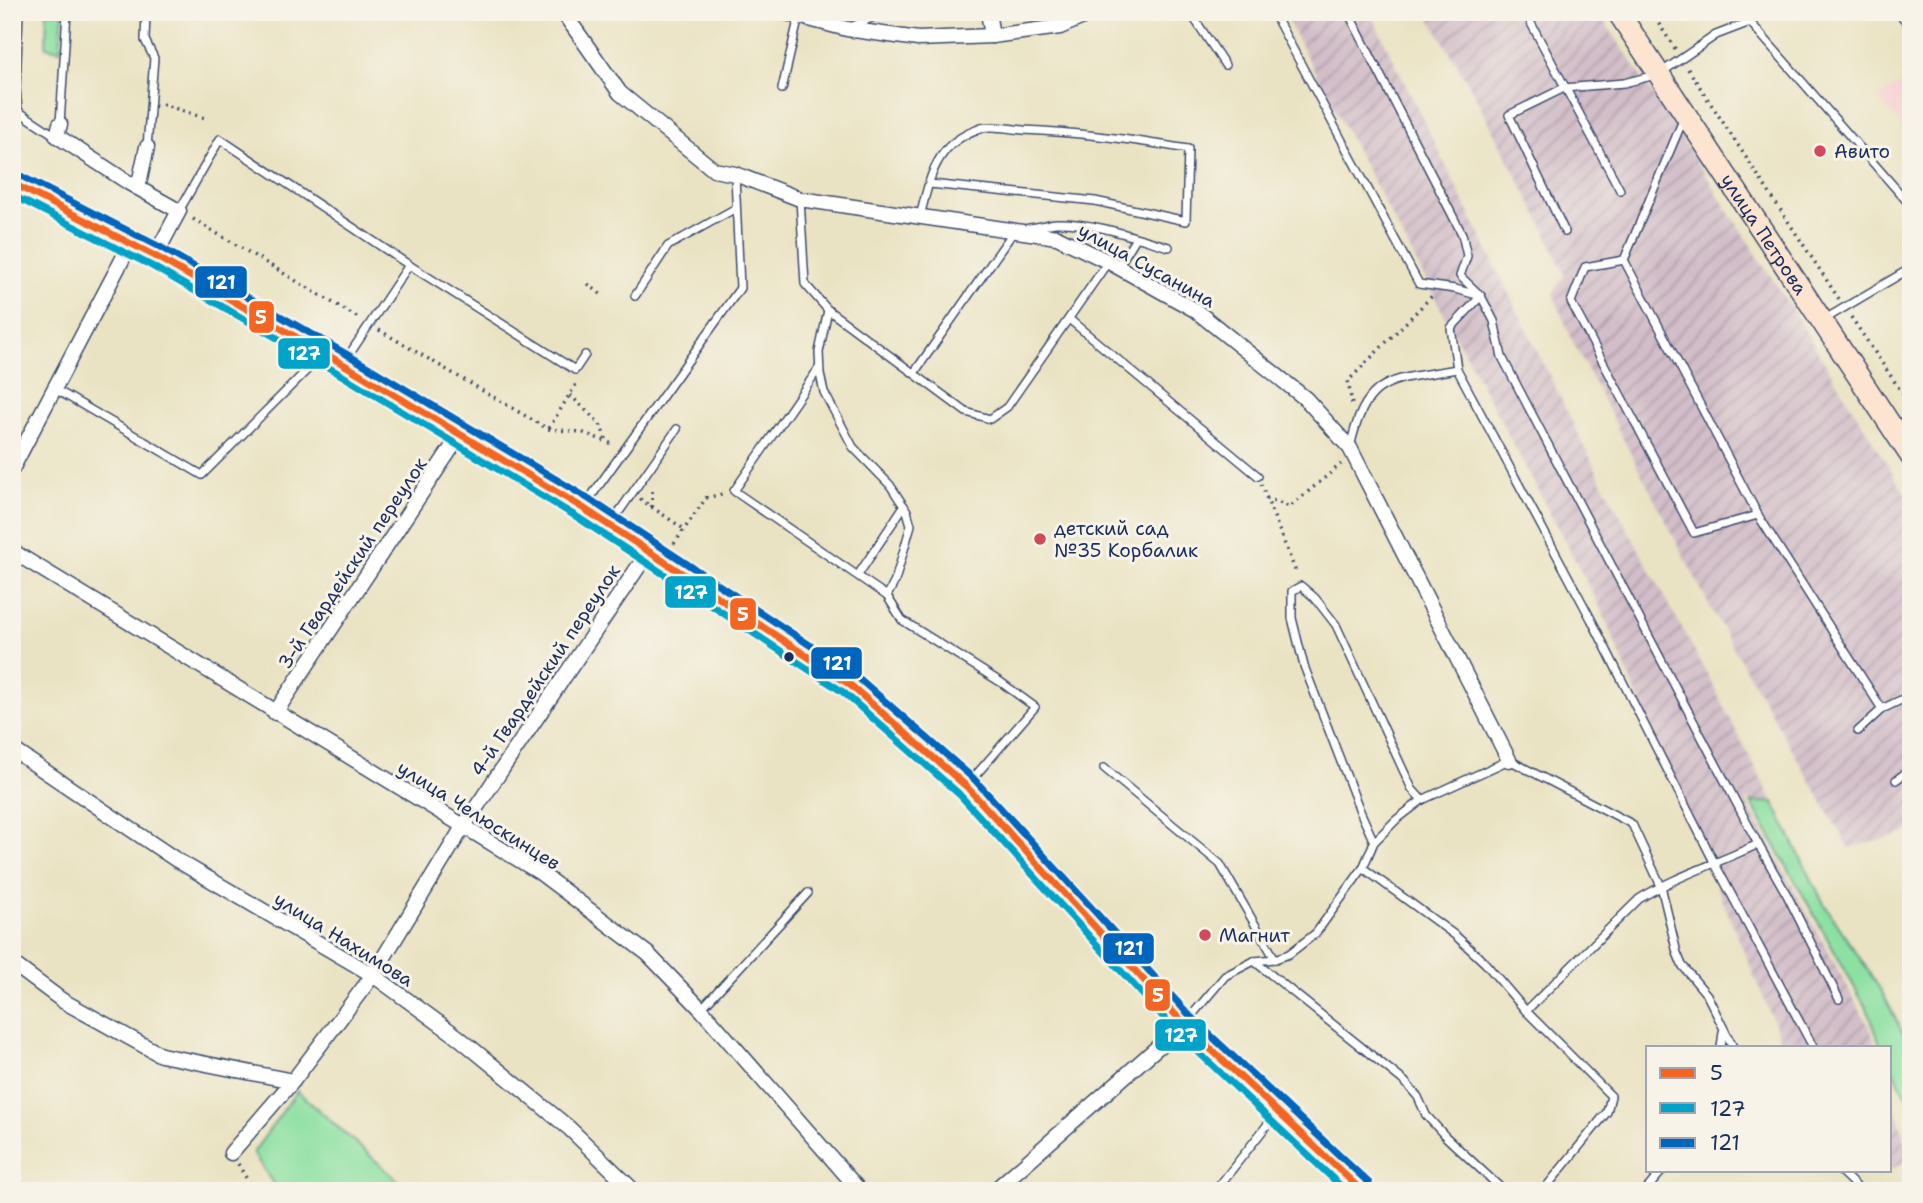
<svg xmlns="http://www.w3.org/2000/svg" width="1923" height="1203" font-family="'Shantell Sans',sans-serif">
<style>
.built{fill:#f7cfd4}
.industrial{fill:url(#industrial-furrows)}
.green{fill:#8ce0a2;stroke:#548880;stroke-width:2}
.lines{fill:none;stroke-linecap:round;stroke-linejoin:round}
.lane-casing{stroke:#3a4a6d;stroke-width:10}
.street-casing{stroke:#3a4a6d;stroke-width:17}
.secondary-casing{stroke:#3a4a6d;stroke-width:24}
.primary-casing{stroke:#3a4a6d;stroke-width:25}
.path{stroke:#3a4a6d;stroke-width:3.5;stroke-dasharray:2 5;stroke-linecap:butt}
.lane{stroke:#fff;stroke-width:7}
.street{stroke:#fff;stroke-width:14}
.secondary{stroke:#fde4d1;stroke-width:21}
.primary{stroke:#fbbb8c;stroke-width:23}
.bus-1-casing{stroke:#f7f3e8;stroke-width:12}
.bus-2-casing{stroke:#f7f3e8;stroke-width:12}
.bus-3-casing{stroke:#f7f3e8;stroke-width:12}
.bus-1{stroke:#f26522;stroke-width:7}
.bus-2{stroke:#01a3c8;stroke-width:7}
.bus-3{stroke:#0065bd;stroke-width:7}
.poi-dot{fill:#d1495b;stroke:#f7f3e8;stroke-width:2.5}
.bus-dot{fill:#1b2f5e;stroke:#f7f3e8;stroke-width:2.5}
.labels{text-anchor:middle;stroke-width:6;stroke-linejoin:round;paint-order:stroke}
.poi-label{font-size:19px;fill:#1b2f5e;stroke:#f7f3e8;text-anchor:start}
.street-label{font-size:19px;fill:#1b2f5e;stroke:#f7f3e8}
.line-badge{stroke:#f7f3e8;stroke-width:2.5}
.badge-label{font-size:19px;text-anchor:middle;font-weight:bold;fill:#fff}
</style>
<defs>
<pattern id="industrial-furrows" width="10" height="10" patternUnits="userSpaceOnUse" patternTransform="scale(1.75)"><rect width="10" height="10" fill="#d2bdc8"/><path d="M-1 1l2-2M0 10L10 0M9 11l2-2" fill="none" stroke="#aa9aa6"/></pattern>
</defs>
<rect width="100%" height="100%" fill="#f7f3e8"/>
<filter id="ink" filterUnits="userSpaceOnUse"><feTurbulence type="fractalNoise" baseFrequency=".0143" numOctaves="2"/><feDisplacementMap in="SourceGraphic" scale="14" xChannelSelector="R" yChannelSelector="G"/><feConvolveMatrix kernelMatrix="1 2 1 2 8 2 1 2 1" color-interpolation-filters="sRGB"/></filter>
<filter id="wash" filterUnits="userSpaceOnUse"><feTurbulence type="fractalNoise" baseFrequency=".00686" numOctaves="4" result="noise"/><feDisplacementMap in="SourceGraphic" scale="28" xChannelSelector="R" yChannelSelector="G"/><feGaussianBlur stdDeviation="1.57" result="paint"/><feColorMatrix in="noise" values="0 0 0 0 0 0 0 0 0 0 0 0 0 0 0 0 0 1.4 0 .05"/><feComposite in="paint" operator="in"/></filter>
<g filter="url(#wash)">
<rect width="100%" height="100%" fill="#eae3c3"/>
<!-- built -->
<path class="built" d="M 1911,78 L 1911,136 L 1877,98 Z"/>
<!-- industrial -->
<g class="industrial">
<path d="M 1283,12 L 1370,12 L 1602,482 L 1707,674 L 1773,802 L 1745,800 L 1871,1030 L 1876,1047 L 1784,1047 L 1601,609 Z"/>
<path d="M 1426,12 L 1598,12 L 1658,101 L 1791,308 L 1911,503 L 1911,829 L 1903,834 L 1849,848 L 1715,616 L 1571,338 L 1553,293 L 1565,275 L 1544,228 L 1471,88 Z"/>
<path d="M 1890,1090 L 1911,1159 L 1876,1177 L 1871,1170 L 1890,1170 Z"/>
</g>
<!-- green -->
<g class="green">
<path d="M 47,12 L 63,12 L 60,50 L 46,47 Z"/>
<path d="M 1751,802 L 1773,802 L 1823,902 L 1882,992 L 1911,1049 L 1911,1106 L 1890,1064 L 1890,1047 L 1881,1047 L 1870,1015 Z"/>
<path d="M 297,1091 L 410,1191 L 278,1191 L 253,1153 Z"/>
</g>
</g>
<g filter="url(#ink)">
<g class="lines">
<!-- lane casing -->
<g class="lane-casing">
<g id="lane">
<path d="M 19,12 L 16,88 L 18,111 L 56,136"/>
<path d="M 146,12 L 145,40 L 154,58 L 147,147"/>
<path d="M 1190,12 L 1225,65"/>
<path d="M 1273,12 L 1419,284 L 1455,289 L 1481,296 L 1460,276 L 1467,256 L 1462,234 L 1348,12"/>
<path d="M 1525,12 L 1620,190"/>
<path d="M 1754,12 L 1750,22 L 1911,206"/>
<path d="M 1898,12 L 1911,27"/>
<path d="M 851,27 L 885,12"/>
<path d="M 782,89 L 799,16"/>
<path d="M 1683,120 L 1624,260 L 1758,515"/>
<path d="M 60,124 L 67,12"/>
<path d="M 800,199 L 805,284 L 828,310 L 966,412 L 990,419 L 1007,407 L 1108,262"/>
<path d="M 179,211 L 220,139 L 409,265 L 575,370 L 585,355"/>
<path d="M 920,216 C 926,195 930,169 945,151 C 953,141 968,132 981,128 C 992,125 1011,129 1023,130 C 1079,132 1133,140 1188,149 L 1186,221 L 1095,201 L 930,184"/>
<path d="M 1029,228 C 1038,227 1048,224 1056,223 C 1093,222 1134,237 1169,247"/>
<path d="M 1565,232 L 1509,115 L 1564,88 L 1624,83 L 1659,74 L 1716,35 L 1750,22"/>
<path d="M 1624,260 L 1585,267 L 1571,302 L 1694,533 L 1758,515 L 1882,709"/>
<path d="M 1118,267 L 1136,238"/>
<path d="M 635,296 L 668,246 L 736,208"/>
<path d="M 828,310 L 819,352 L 820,374 L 824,392 L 853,447 L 890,485 L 907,511 L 911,525 L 895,581 L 887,596 L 902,620 L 1002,683 L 1035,707 L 968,784"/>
<path d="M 1069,319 L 1258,476"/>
<path d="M 1825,319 L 1911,268"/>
<path d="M 345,361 L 409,265"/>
<path d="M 819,368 L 734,491 L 887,596"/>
<path d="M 914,373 L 1014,231"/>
<path d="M 55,389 L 202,475 L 321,356"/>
<path d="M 1350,448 C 1366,374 1391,381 1457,369"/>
<path d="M 585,505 L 740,288 L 735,175"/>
<path d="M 612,522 L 677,429"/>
<path d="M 858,575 L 904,506"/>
<path d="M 1858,731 L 1882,709 L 1911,695"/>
<path d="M 1104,768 L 1220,864 L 1275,959"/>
<path d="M 1896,780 L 1911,769"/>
<path d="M 1374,842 L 1360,811 L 1304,666 L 1292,618 L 1292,591 L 1301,586 L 1315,598 L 1336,625 L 1412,789 L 1422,800 L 1509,760 L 1632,824 L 1661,886 L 1677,953 L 1682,965 L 1707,995 L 1733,1047"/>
<path d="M 1363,868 L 1456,936 L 1485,963 L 1526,1011 L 1639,899 C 1676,876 1719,863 1758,844"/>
<path d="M 1254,961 L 1405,1082 L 1418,1097 L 1426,1115 L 1446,1137 L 1504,1191"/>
<path d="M 701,1009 L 808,893"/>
<path d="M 1526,1011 L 1611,1096 L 1607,1112 L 1543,1191"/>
<path d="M 1187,1021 L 1225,976 L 1254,961 L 1275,959 L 1289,954 L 1316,933 L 1363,868 L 1374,842 L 1396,820 L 1422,800"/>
<path d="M 1721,1047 L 1723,1032"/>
<path d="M 1813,1047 L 1715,864 L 1591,619 L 1457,369 L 1451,328 L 1481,296 L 1494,321 L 1502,357 L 1758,844 L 1787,895 L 1839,999"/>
<path d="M 1839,1170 L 1861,1191"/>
<path d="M 1215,1191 L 1275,1115"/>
<path d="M 1645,1191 L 1663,1170"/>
</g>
</g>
<!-- street casing -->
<g class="street-casing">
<g id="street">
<path d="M 563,12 L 620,93 L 714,170 L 735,174 L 800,199 L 1057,237 L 1109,262 L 1195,310 L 1306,399 L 1350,448 L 1509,760"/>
<path d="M 783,12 L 847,29 L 918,39 L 992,36 L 1060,27 L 1094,12"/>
<path d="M 988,12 L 992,36"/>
<path d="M 60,124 L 57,136 L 129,183 L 179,211 L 155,256"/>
<path d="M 138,188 L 147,147"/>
<path d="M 12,469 L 131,243"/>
<path d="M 12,551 L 539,872 L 648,954 L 701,1009 L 860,1191"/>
<path d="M 275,713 L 460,435"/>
<path d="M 12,749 L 175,859 L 373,975 L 458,1037 L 569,1128 L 634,1191"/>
<path d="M 12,963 L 63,1001 L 161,1055 L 293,1081"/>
<path d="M 231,1153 L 293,1081 L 373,975 L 463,827 L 649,551"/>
<path d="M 994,1191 L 1184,1024"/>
</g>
</g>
<!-- secondary casing -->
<g class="secondary-casing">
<g id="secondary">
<path id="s1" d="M 1618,12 L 1911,456"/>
</g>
</g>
<!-- primary casing -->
<g class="primary-casing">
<path id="primary" d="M 12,183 L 155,256 L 343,364 L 583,508 L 849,684 L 966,786 L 1184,1024 L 1362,1191"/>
</g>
<!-- path -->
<g class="path">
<path d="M 1651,12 L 1676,50"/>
<path d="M 1765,18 L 1788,12"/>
<path d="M 1688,69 L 1839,299"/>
<path d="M 162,104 L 204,118"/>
<path d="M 193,219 L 360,319"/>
<path d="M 588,284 L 603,296"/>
<path d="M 1851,317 L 1911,406"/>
<path d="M 379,330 L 548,429 L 581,432 L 615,445"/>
<path d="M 570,395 L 600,424 L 607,441"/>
<path d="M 1352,404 L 1348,381 L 1432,296"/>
<path d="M 549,428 L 578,381"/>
<path d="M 1261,484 L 1297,575"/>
<path d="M 1266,498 L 1290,507 L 1341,464"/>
<path d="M 640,499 L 684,529"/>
<path d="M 652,507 L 652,486"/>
<path d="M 674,544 L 706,498 L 722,494"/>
<path d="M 238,1164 L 254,1191"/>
</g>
<!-- lane -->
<use href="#lane" class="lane"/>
<!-- street -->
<use href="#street" class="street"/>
<!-- secondary -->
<use href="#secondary" class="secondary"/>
<!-- primary -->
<use href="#primary" class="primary"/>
<!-- bus-1 casing -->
<g class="bus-1-casing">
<path id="bus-1" d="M 12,183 L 155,256 L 343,364 L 583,508 L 849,684 L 966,786 L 1184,1024 L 1362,1191"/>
</g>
<!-- bus-2 casing -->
<g class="bus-2-casing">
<path id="bus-2" d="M 12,195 L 150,265 L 338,373 L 577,517 L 843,692 L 959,794 L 1176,1031 L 1346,1191"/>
</g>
<!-- bus-3 casing -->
<g class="bus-3-casing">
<path id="bus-3" d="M 17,174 L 160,247 L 348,355 L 589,499 L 855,675 L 974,779 L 1191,1017 L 1369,1183"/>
</g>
<!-- bus-1 -->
<use href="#bus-1" class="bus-1"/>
<!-- bus-2 -->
<use href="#bus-2" class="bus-2"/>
<!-- bus-3 -->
<use href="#bus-3" class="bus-3"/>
</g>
</g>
<!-- markers -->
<g class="poi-dot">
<circle cx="1820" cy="151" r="7"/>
<circle cx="1040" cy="539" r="7"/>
<circle cx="1205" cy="935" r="7"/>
</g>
<circle class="bus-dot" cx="789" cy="657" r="6"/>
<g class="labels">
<!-- poi labels -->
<g class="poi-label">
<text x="1834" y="158">Авито</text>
<text x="1054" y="535">детский сад<tspan x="1054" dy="22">№35 Корбалик</tspan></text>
<text x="1219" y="942">Магнит</text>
</g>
<!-- street labels -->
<g class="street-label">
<text dy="7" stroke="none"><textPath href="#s1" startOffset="266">улица Петрова</textPath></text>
<text transform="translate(1147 265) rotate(29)" y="7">улица Сусанина</text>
<text transform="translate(352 563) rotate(-56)" y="7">3-й Гвардейский переулок</text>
<text transform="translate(545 670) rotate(-56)" y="7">4-й Гвардейский переулок</text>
<text transform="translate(479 815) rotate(32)" y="7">улица Челюскинцев</text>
<text transform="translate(344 939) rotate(32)" y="7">улица Нахимова</text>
</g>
</g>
<g class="line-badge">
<rect x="194" y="265" width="54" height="34" rx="7" fill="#0065bd"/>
<rect x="248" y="300" width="27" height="34" rx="7" fill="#f26522"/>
<rect x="277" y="337" width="54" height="33" rx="7" fill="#01a3c8"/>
<rect x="664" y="575" width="53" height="34" rx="7" fill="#01a3c8"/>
<rect x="729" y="597" width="28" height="34" rx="7" fill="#f26522"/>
<rect x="810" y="646" width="53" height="34" rx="7" fill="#0065bd"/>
<rect x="1102" y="932" width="53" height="33" rx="7" fill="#0065bd"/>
<rect x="1144" y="978" width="27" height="34" rx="7" fill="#f26522"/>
<rect x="1154" y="1018" width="53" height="34" rx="7" fill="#01a3c8"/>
</g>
<g class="badge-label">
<text x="221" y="289">121</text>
<text x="261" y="324">5</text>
<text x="304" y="360">127</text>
<text x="691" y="599">127</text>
<text x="743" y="621">5</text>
<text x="837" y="670">121</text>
<text x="1129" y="955">121</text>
<text x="1158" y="1002">5</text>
<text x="1181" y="1042">127</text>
</g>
<!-- margin -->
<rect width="1923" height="1203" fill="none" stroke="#f7f3e8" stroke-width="42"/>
<!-- legend -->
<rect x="1646" y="1046" width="245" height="126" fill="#f7f3e8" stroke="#9fa5b1" stroke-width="2"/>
<rect x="1660" y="1068" width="35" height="10" fill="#f26522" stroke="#9fa5b1" stroke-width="2"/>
<text x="1710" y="1080" font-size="21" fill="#1b2f5e">5</text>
<rect x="1660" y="1103" width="35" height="10" fill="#01a3c8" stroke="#9fa5b1" stroke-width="2"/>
<text x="1710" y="1116" font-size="21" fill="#1b2f5e">127</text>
<rect x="1660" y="1138" width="35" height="10" fill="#0065bd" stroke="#9fa5b1" stroke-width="2"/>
<text x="1710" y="1150" font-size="21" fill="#1b2f5e">121</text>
</svg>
